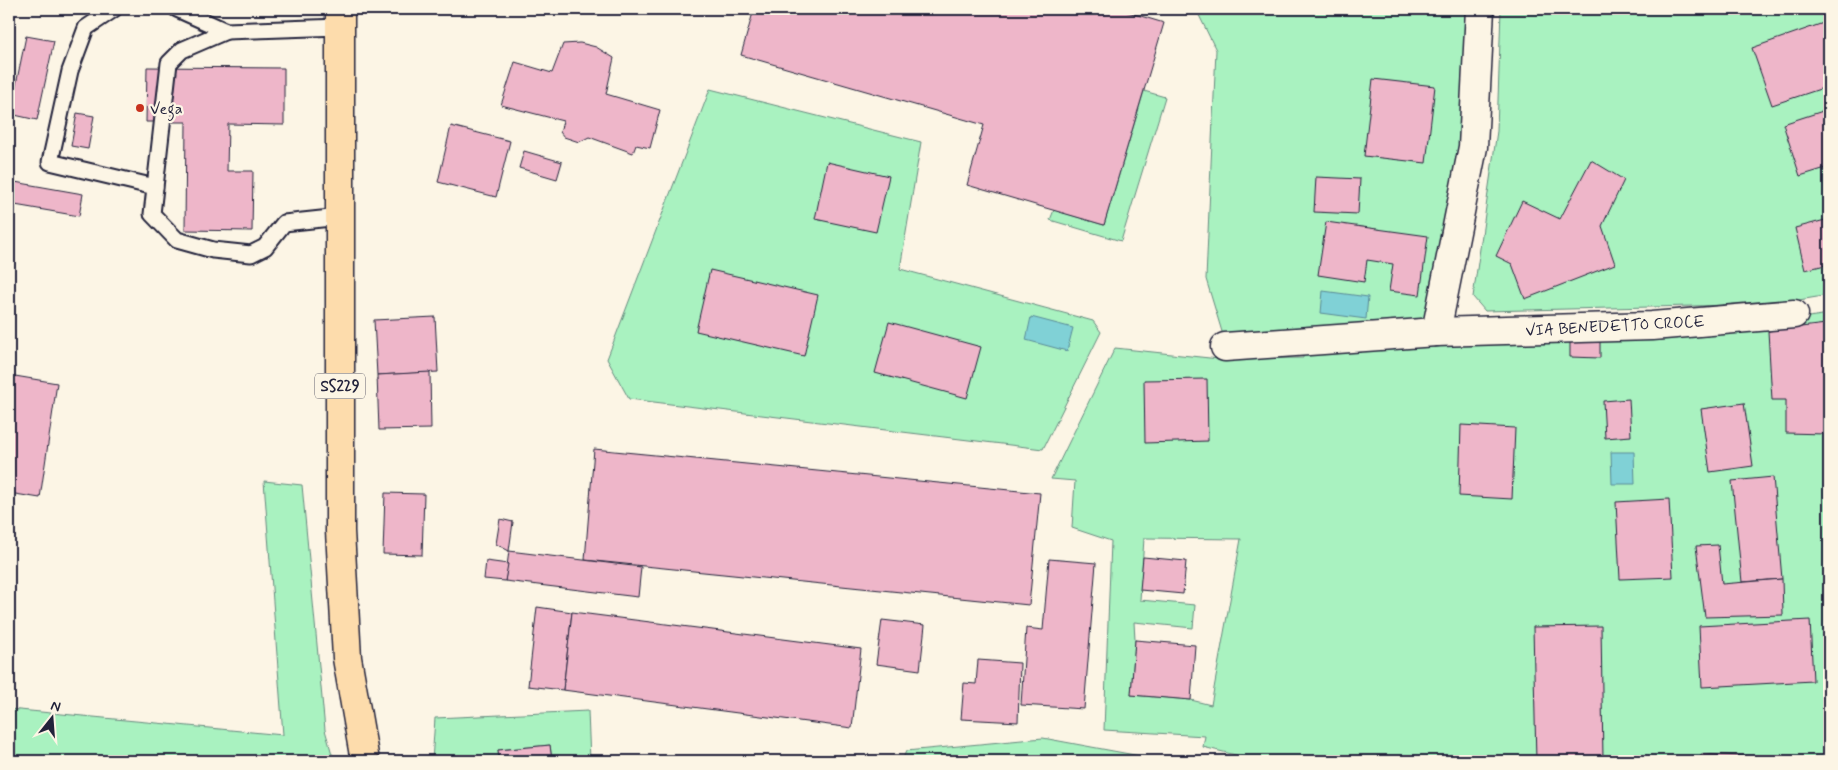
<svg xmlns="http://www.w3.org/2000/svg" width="1838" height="770" font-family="Mynerve,sans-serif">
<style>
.green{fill:#a9f2c0;stroke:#668a7e;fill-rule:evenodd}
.water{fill:#80d1d6;stroke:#5a8b98}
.building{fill:#eeb6c9;stroke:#22223b}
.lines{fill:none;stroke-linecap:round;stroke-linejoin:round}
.service-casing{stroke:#22223b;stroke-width:19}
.minor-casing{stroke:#22223b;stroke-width:31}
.primary-casing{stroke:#22223b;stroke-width:31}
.service{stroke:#fcf5e5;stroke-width:15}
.minor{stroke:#fcf5e5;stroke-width:28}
.primary{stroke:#fddcac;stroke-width:28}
.poi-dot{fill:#c8321e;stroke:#fcf5e5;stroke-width:2}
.labels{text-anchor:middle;stroke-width:4.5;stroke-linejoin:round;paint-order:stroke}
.shield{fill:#fcf5e5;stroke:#63616e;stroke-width:1}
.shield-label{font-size:15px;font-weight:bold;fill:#22223b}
.poi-label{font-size:16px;fill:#22223b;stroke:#fcf5e5;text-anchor:start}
.street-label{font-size:16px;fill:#22223b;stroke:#fcf5e5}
</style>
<rect width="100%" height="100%" fill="#fcf5e5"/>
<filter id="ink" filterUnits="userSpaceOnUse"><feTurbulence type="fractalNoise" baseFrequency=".02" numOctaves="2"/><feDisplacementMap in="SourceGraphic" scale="10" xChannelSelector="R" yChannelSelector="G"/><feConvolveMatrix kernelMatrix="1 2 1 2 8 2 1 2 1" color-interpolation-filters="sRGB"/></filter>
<g filter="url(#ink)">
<!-- green -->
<g class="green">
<path d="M 1196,9 L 1480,9 L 1434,346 L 1559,337 L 1700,333 L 1829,314 L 1829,761 L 1260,761 L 1203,747 L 1205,736 L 1104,730 L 1111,541 L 1072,528 L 1075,481 L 1051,479 L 1115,348 L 1219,359 L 1303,358 L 1302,341 L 1226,345 L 1206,279 L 1216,50 ZM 1144,538 L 1241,539 L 1211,705 L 1191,700 L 1131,695 L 1135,640 L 1134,622 L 1193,628 L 1195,605 L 1140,600 Z"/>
<path d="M 1501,9 L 1829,9 L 1829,295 L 1775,304 L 1485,311 L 1473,297 L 1497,131 Z"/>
<path d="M 710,89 L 921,142 L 900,269 L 1093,321 L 1101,332 L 1043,449 L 629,399 L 607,359 Z"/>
<path d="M 1144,91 L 1165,97 L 1121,241 L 1050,220 L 1054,210 L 1104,225 Z"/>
<path d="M 264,481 L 302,485 L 325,730 L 334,761 L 9,761 L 9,709 L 283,735 Z"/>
<path d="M 588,711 L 590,761 L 552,761 L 550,745 L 498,750 L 499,761 L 432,761 L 435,718 Z"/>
<path d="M 1043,738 L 1167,761 L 902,761 L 906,751 Z"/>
</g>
<!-- water -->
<g class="water">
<path d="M 1323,291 L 1368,297 L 1366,319 L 1321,313 Z"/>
<path d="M 1031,317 L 1073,328 L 1067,351 L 1026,340 Z"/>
<path d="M 1611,452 L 1634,452 L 1635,484 L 1612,484 Z"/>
</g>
<!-- building -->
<g class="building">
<path d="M 754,9 L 1121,9 L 1121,10 L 1164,23 L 1104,225 L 967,185 L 984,125 L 741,55 Z"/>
<path d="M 1829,21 L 1829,86 L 1772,105 L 1752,48 Z"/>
<path d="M 26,36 L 54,41 L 37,120 L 10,114 Z"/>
<path d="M 580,43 L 596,47 L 614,58 L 606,94 L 660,110 L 650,148 L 636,145 L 633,153 L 589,137 L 579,142 L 564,137 L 560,132 L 563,121 L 501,105 L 515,62 L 552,73 L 563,44 Z"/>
<path d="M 147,67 L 284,68 L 284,125 L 228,124 L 227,171 L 253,171 L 252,231 L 185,230 L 186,122 L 146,122 Z"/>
<path d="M 1373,79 L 1435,86 L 1426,163 L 1364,156 Z"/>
<path d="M 1829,109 L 1829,167 L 1800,176 L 1783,124 Z"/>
<path d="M 77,113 L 94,116 L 88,149 L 71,146 Z"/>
<path d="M 451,126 L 510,141 L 496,197 L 438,182 Z"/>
<path d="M 524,151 L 562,162 L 557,179 L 519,168 Z"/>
<path d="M 1591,160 L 1624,180 L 1602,226 L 1615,264 L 1525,299 L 1512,264 L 1496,256 L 1522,201 L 1560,219 Z"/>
<path d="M 827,162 L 889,176 L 876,232 L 815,219 Z"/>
<path d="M 1316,177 L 1360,179 L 1358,214 L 1314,212 Z"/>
<path d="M 9,181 L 83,194 L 79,216 L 9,204 Z"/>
<path d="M 1829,219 L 1829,264 L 1805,270 L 1795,228 Z"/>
<path d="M 1326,222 L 1428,236 L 1420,295 L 1389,291 L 1393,264 L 1367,260 L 1364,282 L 1318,275 Z"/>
<path d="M 710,270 L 818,295 L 804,356 L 696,331 Z"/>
<path d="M 435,317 L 438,372 L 377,375 L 374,320 Z"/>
<path d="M 889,322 L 981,347 L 967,398 L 875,373 Z"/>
<path d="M 1826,324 L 1825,434 L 1786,433 L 1786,400 L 1772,400 L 1768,331 Z"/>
<path d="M 1570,340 L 1600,340 L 1600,358 L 1570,357 Z"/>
<path d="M 430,372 L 431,429 L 379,430 L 377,375 Z"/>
<path d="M 9,375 L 57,383 L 40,498 L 9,493 Z"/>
<path d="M 1207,379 L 1208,441 L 1145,443 L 1144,380 Z"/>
<path d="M 1629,399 L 1631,436 L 1605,438 L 1603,401 Z"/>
<path d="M 1744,403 L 1753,466 L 1710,472 L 1701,409 Z"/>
<path d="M 1461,425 L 1515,428 L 1512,499 L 1459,496 Z"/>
<path d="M 594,449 L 1040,493 L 1029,605 L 585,560 Z"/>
<path d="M 1773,477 L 1782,579 L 1742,582 L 1732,481 Z"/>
<path d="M 385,493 L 424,494 L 422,555 L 383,554 Z"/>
<path d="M 1669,499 L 1673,577 L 1620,579 L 1616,502 Z"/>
<path d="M 500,519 L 513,522 L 509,551 L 496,544 Z"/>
<path d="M 1718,545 L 1722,584 L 1782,579 L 1783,615 L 1705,617 L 1696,546 Z"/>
<path d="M 509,551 L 641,567 L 638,597 L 505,581 Z"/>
<path d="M 1143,557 L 1186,561 L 1183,594 L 1140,590 Z"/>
<path d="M 1049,559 L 1096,563 L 1084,709 L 1021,705 L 1026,628 L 1043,630 Z"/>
<path d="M 486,561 L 508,564 L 505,581 L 484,579 Z"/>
<path d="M 537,607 L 572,612 L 563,690 L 528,686 Z"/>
<path d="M 572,612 L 861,649 L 852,728 L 563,690 Z"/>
<path d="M 882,620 L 925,625 L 920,670 L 876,664 Z"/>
<path d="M 1810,620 L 1813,681 L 1702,687 L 1699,626 Z"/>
<path d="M 1601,626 L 1603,761 L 1536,761 L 1533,627 Z"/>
<path d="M 1135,640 L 1195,645 L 1191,700 L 1131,695 Z"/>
<path d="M 978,660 L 1020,663 L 1018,722 L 961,719 L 964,683 L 976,684 Z"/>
<path d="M 550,745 L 552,761 L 499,761 L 498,750 Z"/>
<path d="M 1701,754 L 1783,758 L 1783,761 L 1701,761 Z"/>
</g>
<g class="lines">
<!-- service casing -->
<g class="service-casing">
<g id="service">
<path d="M 114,9 L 86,28 L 70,71 L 50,162 L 155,187"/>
<path d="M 177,9 L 226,31 L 340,27"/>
<path d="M 226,31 L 182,50 L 169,63 L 152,214 L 177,240 L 213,250 L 251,254 L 265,247 L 284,223 L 340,217"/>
</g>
</g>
<!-- minor casing -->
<g class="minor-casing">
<g id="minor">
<path d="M 1436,332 L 1473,147 L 1480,9"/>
<path d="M 1225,347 L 1436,332 L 1652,326 L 1794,314"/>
</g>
</g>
<!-- primary casing -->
<g class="primary-casing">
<path id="primary" d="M 340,9 L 340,531 L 347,658 L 365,761"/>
</g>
<!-- service -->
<use href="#service" class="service"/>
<!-- minor -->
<use href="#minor" class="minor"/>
<!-- primary -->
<use href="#primary" class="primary"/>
</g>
</g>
<!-- markers -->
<circle class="poi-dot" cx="140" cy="108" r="5"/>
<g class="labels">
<!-- shield labels -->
<rect class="shield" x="315" y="373.5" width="50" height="25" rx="4"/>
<g class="shield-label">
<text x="340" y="391">SS229</text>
</g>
<!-- poi labels -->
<g class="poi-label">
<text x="150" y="114">Vega</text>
</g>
<!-- street labels -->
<g class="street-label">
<text transform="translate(1615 325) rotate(-3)" y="6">VIA BENEDETTO CROCE</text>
</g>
</g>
<!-- margin -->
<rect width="1838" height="770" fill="none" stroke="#fcf5e5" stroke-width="30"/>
<rect x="15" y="15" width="1808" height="740" fill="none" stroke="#22223b" stroke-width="2" filter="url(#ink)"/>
<!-- north arrow -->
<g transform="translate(52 718) rotate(17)" stroke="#fcf5e5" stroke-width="4" paint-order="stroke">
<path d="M0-4L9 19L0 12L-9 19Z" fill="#22223b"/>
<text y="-8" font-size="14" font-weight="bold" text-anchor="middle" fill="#22223b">N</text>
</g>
</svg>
